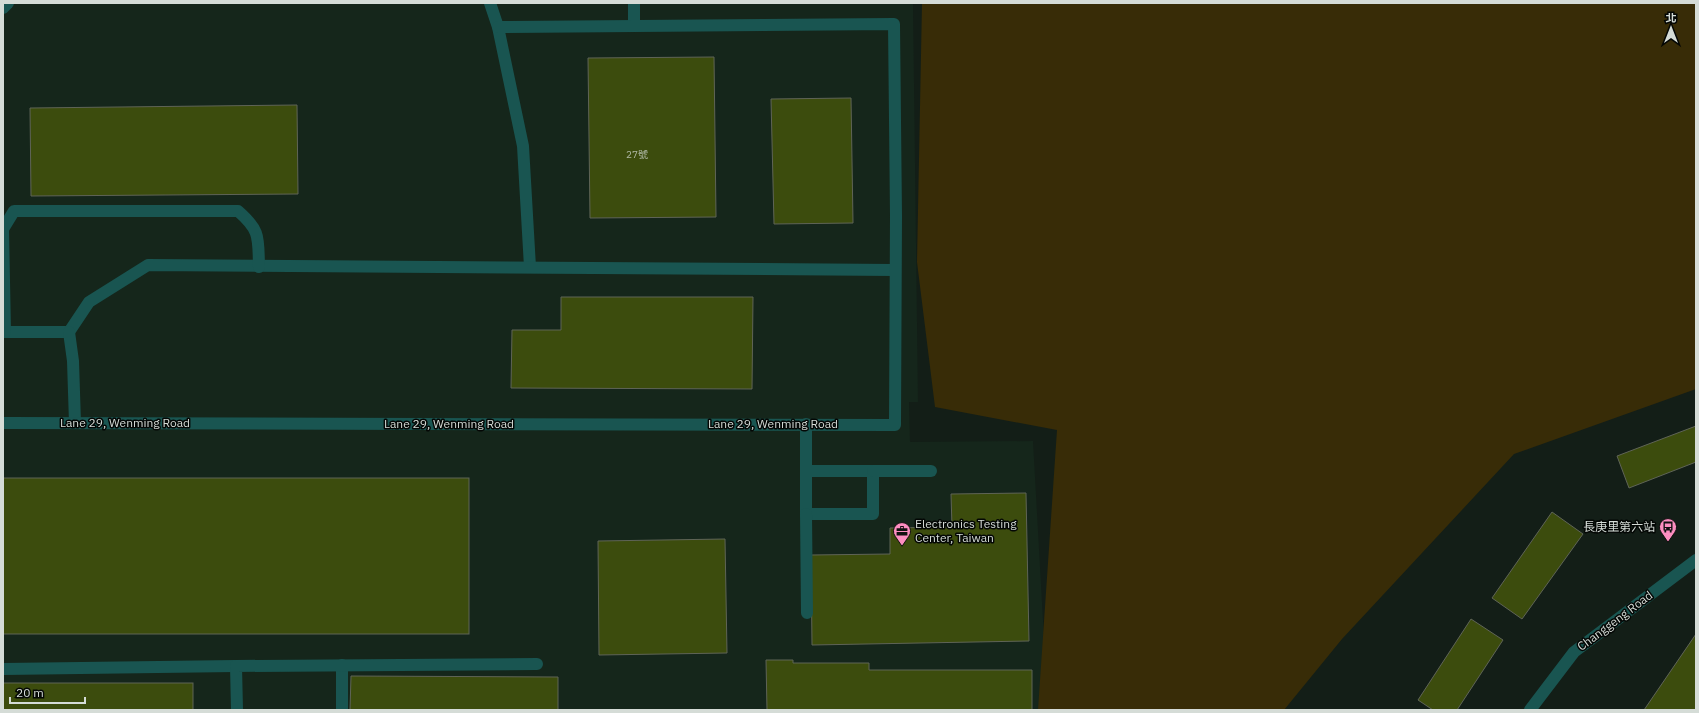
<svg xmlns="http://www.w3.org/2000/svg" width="1699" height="713" font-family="'IBM Plex Sans','Noto Sans TC',sans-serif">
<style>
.built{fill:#15261b}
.green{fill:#382c07}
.building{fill:#3c4c0d;stroke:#5f6457}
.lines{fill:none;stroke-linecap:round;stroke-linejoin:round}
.service{stroke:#195551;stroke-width:12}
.minor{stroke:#195551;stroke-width:12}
.labels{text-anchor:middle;stroke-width:3;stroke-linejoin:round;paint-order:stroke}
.number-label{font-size:10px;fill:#afb8a4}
.street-label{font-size:12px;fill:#d5dcd7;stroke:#040705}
.poi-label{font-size:12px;fill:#d5dcd7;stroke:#040705;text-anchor:start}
</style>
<rect width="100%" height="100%" fill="#131e17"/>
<!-- built -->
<path class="built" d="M 3,3 L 913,3 L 918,402 L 909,402 L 910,442 L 1033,441 L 1048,710 L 3,710 Z"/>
<!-- green -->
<g class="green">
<path d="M 238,3 L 401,3 L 238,4 Z"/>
<path d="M 922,3 L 1696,3 L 1696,389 L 1514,454 L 1342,639 L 1284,710 L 1038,710 L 1057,430 L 935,407 L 917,262 Z"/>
</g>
<!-- building -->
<g class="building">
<path d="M 714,57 L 716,217 L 590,218 L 588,58 Z"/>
<path d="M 851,98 L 853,223 L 774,224 L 771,99 Z"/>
<path d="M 297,105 L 298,194 L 31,196 L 30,108 Z"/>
<path d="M 561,297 L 753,297 L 752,389 L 511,388 L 512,330 L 561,330 Z"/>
<path d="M 1696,426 L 1696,462 L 1629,488 L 1617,456 Z"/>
<rect x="3" y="478" width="466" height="156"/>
<path d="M 1026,493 L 1029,641 L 812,645 L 811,555 L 890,554 L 890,528 L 952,527 L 951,494 Z"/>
<path d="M 1552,512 L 1583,534 L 1522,619 L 1492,598 Z"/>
<path d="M 725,539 L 727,653 L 599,655 L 598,541 Z"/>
<path d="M 1471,619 L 1503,640 L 1457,710 L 1433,710 L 1418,700 Z"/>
<path d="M 1696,634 L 1696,710 L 1644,710 Z"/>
<path d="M 766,660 L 793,660 L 793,663 L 869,663 L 869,670 L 1032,670 L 1032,710 L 767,710 Z"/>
<path d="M 351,676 L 558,677 L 558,710 L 350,710 Z"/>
<rect x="3" y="683" width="190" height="27"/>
</g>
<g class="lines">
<!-- service -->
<g class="service">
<path d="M 490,3 L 498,27 L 523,146 L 530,267"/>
<path d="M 634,3 L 634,26"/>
<path d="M 3,8 L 8,3"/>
<path d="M 3,332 L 69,332 L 89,302 L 148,265 L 895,270"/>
<path d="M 5,332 L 3,229 L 14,211 L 238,211 C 261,231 258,238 259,267"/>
<path d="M 69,332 L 73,361 L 75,423"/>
<path d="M 3,423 L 895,425 L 896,216 L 894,24 L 498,27"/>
<path d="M 806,424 L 806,514 L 873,514 L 873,471 L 806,471"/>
<path d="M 873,471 L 931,471"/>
<path d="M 806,514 L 807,613"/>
<path d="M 342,665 L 342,710"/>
<path d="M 3,669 L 236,666"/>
<path d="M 237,710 L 236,666 L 537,664"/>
</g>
<!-- minor -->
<path class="minor" d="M 1530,710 L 1574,652 L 1696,560"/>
</g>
<!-- icons -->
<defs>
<g id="bus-pin" transform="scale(0.9)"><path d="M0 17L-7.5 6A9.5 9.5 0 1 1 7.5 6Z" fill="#fd8ec0" stroke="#040705"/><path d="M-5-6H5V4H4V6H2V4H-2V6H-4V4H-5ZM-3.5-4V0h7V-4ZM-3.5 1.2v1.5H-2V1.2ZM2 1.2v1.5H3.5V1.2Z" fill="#111"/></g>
<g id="office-pin" transform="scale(0.9)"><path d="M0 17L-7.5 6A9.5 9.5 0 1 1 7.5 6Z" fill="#fd8ec0" stroke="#040705"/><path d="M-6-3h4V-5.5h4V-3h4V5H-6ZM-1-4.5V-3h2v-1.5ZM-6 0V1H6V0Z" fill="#111"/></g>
</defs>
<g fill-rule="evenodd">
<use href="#bus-pin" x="1668" y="527"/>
<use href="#office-pin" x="902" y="531"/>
</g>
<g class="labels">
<!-- number labels -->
<g class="number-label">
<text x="637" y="158">27號</text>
</g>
<!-- street labels -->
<g class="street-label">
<text x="125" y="427">Lane 29, Wenming Road</text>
<text x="449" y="428">Lane 29, Wenming Road</text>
<text x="773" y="428">Lane 29, Wenming Road</text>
<text transform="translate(1615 621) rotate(-37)" y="4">Changgeng Road</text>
</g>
<!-- poi labels -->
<g class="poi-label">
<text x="915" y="528">Electronics Testing<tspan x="915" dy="14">Center, Taiwan</tspan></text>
<text x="1655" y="531" text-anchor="end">長庚里第六站</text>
</g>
</g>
<!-- border -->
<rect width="1699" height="713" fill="none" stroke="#d5dcd7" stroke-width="8"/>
<!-- north arrow -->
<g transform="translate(1671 28)" stroke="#040705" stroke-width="3" paint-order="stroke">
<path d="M0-3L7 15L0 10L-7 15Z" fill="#d5dcd7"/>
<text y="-6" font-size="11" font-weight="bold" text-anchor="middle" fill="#d5dcd7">北</text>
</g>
<!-- scale -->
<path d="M10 697v6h75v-6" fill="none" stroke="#d5dcd7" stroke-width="2"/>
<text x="16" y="697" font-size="12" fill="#d5dcd7" stroke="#040705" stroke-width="3" paint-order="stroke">20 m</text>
</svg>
